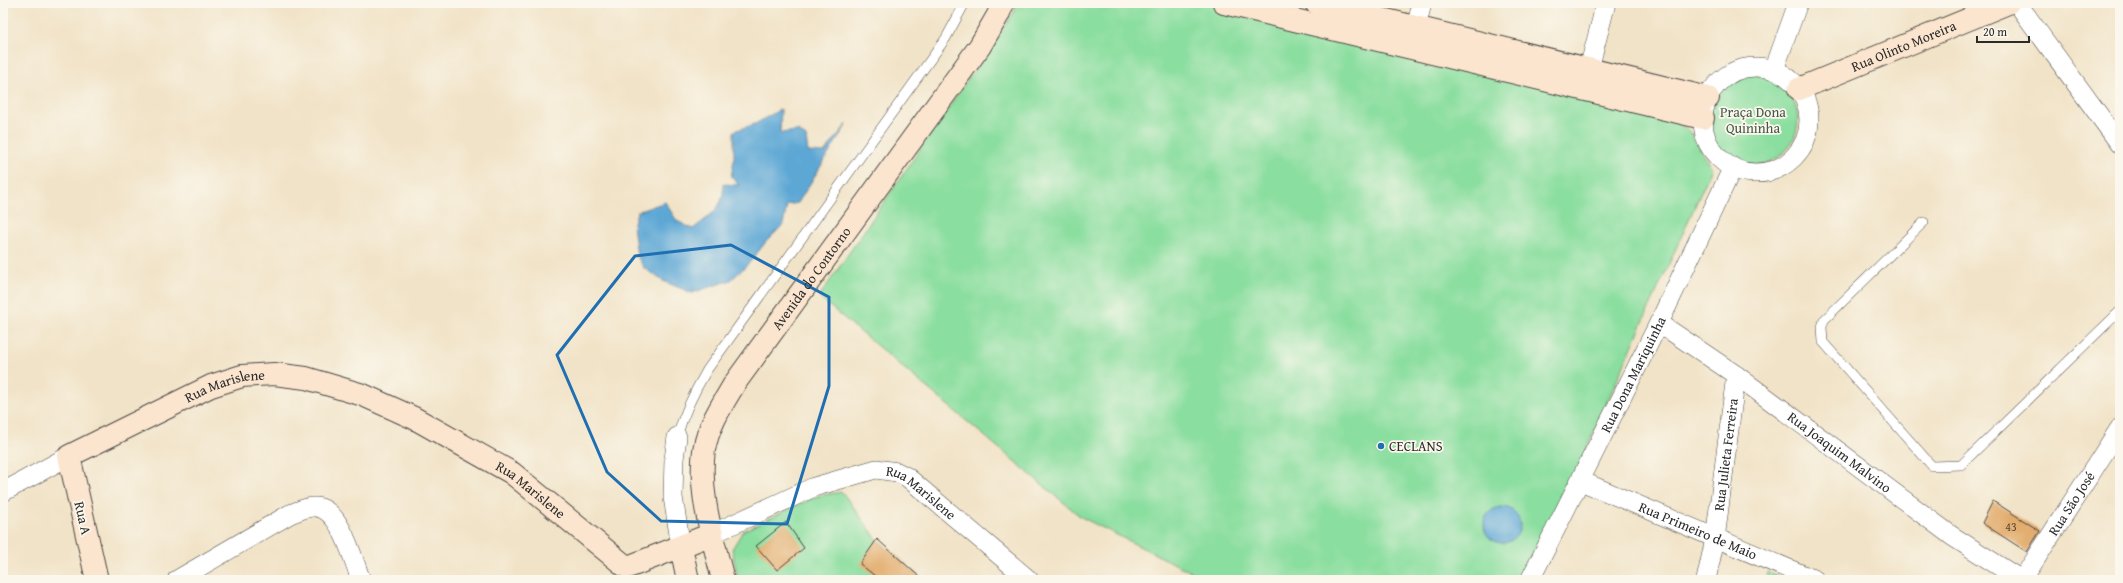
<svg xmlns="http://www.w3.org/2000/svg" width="2123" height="583" font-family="'Gentium Book Plus',serif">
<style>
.green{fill:#8ade9f;stroke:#5a8465}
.water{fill:#5da7d5;stroke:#446980}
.building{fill:#e2ac6c}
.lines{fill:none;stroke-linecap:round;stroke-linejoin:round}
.lane-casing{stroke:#494742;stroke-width:10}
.street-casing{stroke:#494742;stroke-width:20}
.secondary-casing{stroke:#494742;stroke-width:24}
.lane{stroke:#fff;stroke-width:9}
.street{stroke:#fff;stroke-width:19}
.secondary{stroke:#fbe5cf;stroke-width:22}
.marked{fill:none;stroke:#1f6fb2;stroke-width:3;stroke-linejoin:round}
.poi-dot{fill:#1f6fb2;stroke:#fbf7ec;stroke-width:1.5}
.labels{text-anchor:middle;stroke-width:3.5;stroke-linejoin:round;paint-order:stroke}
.number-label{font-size:12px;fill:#594b3b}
.street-label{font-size:14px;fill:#2b2b2b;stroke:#fbf7ec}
.park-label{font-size:14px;fill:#435848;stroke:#fbf7ec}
.poi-label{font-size:14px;fill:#2b2b2b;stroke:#fbf7ec;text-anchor:start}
</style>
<rect width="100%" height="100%" fill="#fbf7ec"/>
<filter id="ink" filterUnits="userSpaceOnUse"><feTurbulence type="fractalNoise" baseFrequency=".025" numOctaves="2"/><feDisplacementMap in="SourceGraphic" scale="8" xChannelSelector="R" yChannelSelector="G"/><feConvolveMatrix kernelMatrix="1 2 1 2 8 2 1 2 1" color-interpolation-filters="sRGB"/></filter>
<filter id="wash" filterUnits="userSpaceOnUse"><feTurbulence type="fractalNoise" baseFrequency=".012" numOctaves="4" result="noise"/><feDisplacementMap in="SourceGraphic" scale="16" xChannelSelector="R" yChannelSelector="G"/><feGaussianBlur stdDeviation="0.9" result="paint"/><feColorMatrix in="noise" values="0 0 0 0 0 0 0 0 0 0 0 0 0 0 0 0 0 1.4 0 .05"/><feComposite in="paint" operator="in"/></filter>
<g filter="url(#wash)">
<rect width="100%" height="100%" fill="#f1e3c7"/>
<!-- green -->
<g class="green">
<path d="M 1016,3 L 1209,3 L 1408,53 L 1665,114 L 1689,131 L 1712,168 L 1583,456 L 1519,580 L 1207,580 L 1081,517 L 819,297 L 1014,12 Z"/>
<circle cx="1753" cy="120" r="45"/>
<path d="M 842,492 L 877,539 L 923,580 L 738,580 L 732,549 L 743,531 L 817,496 Z"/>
<path d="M 1767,572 L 1786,580 L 1766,580 Z"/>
</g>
<!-- water -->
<g class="water">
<path d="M 781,109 L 780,133 L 798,131 L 806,137 L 808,152 L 824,153 L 847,124 L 798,203 L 787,205 L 783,225 L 765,243 L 750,262 L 731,280 L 692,293 L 663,281 L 644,268 L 637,256 L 633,226 L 637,212 L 665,202 L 677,221 L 693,229 C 708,217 726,207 723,184 L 739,185 L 731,177 L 734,160 L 734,131 L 755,124 Z"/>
<circle cx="1502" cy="525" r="18"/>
</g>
<g id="blocks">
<!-- building -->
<g class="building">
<path d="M 1993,501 L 2040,531 L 2027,552 L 1982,523 Z"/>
<path d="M 786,522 L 804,548 L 777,570 L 756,546 Z"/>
<path d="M 877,539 L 923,580 L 880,580 L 860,564 Z"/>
</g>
</g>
</g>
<g filter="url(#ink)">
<use href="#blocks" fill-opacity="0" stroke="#494742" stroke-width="1"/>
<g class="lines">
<!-- lane casing -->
<g class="lane-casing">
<g id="lane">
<path d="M 1924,222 L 1824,320 L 1822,327 L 1823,342 L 1932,466 L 1961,465 L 2120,311"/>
<path d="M 677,437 C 684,412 694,392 707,370 L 946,38 L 965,3"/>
</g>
</g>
<!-- street casing -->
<g class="street-casing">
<g id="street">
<path d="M 2017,3 L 2120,144"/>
<path d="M 1413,41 L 1422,3"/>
<circle cx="1756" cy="120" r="53"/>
<path d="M 1774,70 L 1798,3"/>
<path d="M 1585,84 L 1606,3"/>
<path id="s1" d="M 1659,323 L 1736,375 L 1952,536 L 2021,580"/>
<path d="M 677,437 L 674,459 L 673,497 L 681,547"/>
<path id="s2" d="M 1581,481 L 1815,580"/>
<path d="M 3,492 L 69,456"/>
<path id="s3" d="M 712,534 L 814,487 L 876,469 L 897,472 L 907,477 L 1029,580"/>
<path d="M 177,580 L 290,514 C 299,511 307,506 316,507 C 341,509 353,560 361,580"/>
<path id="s4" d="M 1530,580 L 1659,323 L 1733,167"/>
<path id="s5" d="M 1706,580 L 1715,539 L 1736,375"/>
<path id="s6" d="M 2022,580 L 2120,428"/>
</g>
</g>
<!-- secondary casing -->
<g class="secondary-casing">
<g id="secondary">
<path d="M 1224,3 L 1703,118"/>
<path d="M 1316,3 L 1708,98"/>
<path id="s7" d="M 1799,89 L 2008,3"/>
<path d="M 681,547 L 688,580"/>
<path id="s8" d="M 97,580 L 69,456 L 211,386 L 242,376 L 274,374 L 306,378 L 363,395 L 414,418 L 512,473 L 625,566 L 628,567 L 712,534"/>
<path id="s9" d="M 723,580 C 713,538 698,494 704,450 C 708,426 723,403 735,383 L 980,46 L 998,15 L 1003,3"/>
</g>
</g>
<!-- lane -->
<use href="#lane" class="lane"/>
<!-- street -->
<use href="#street" class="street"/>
<!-- secondary -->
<use href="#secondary" class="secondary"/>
</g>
</g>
<!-- marked area -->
<path class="marked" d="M 731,245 L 829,297 L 829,386 L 787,524 L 661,521 L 607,472 L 557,355 L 635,256 Z"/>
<!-- markers -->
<circle class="poi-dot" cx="1381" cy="446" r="4"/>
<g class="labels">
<!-- number labels -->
<g class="number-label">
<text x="2011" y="531">43</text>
</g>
<!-- street labels -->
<g class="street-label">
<text dy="5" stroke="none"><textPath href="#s7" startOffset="113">Rua Olinto Moreira</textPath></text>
<text dy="5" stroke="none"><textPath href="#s9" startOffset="336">Avenida do Contorno</textPath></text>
<text dy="5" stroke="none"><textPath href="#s4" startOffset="230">Rua Dona Mariquinha</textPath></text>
<text dy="5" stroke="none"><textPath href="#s8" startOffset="299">Rua Marislene</textPath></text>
<text dy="5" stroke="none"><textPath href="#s1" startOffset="222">Rua Joaquim Malvino</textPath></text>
<text dy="5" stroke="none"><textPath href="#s5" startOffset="127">Rua Julieta Ferreira</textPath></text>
<text dy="5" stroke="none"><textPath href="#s8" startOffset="635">Rua Marislene</textPath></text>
<text dy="5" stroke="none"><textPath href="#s3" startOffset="229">Rua Marislene</textPath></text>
<text dy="5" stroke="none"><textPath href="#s6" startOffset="91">Rua São José</textPath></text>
<text transform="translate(83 518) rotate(77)" y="5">Rua A</text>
<text dy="5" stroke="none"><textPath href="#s2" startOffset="127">Rua Primeiro de Maio</textPath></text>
</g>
<!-- park labels -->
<g class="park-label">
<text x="1753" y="117">Praça Dona<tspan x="1753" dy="16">Quininha</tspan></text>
</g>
<!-- poi labels -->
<g class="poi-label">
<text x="1389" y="451">CECLANS</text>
</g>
</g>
<!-- margin -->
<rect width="2123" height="583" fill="none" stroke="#fbf7ec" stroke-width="16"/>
<!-- scale -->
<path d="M1977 36v6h52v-6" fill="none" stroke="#2b2b2b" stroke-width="2"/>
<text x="1983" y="36" font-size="12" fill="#2b2b2b" stroke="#fbf7ec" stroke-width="3" paint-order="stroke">20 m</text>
</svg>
